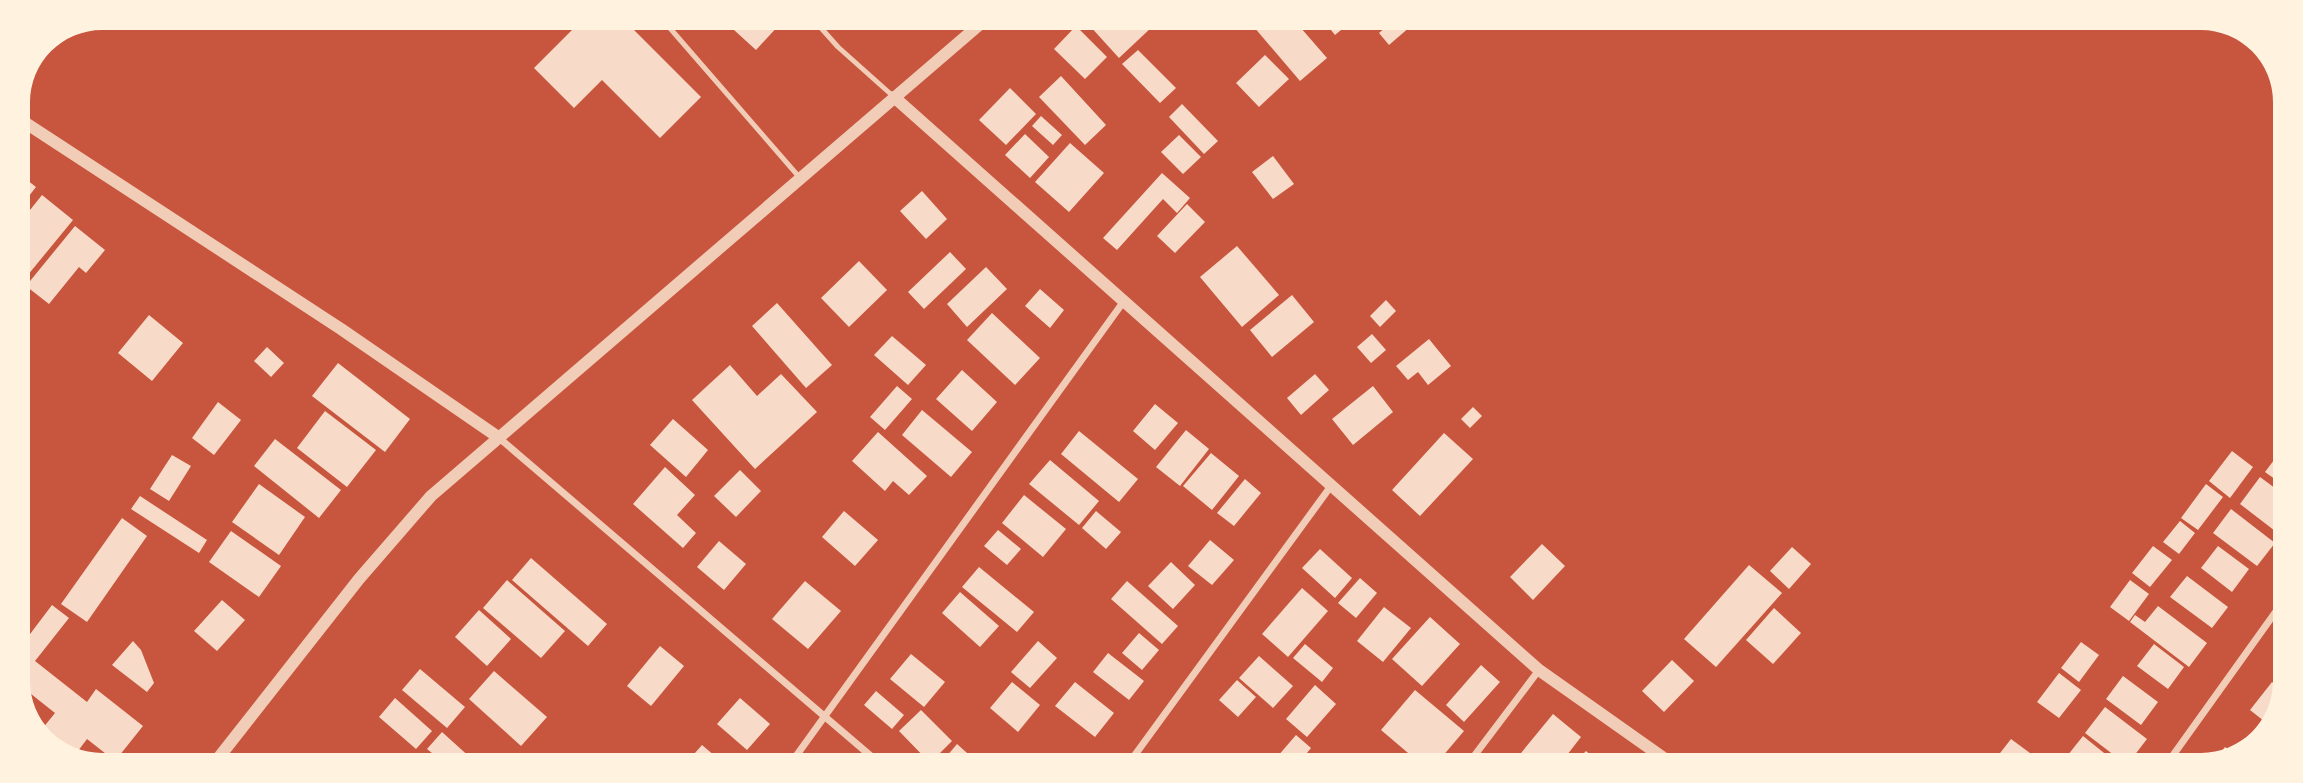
<svg xmlns="http://www.w3.org/2000/svg" width="2303" height="783" font-family="'Noto Serif',serif">
<style>
.building{fill:#f7dbc8}
.lines{fill:none;stroke-linecap:round;stroke-linejoin:round}
.service{stroke:#f1ccb7;stroke-width:5}
.minor{stroke:#f1ccb7;stroke-width:7}
.tertiary{stroke:#f1ccb7;stroke-width:12}
</style>
<rect width="100%" height="100%" fill="#c8553d"/>
<!-- building -->
<g class="building">
<path d="M 584,18 L 623,19 L 701,97 L 660,138 L 602,80 L 574,108 L 534,68 Z"/>
<path d="M 724,19 L 774,19 L 780,24 L 756,50 L 723,20 Z"/>
<path d="M 1096,20 L 1147,20 L 1153,26 L 1119,58 L 1089,25 Z"/>
<path d="M 1248,20 L 1294,20 L 1327,58 L 1300,81 Z"/>
<path d="M 1323,20 L 1353,20 L 1335,35 Z"/>
<path d="M 1394,20 L 1418,20 L 1389,45 L 1379,33 Z"/>
<path d="M 1076,26 L 1107,57 L 1085,79 L 1054,49 Z"/>
<path d="M 1138,50 L 1176,88 L 1160,103 L 1122,64 Z"/>
<path d="M 1265,55 L 1289,79 L 1259,107 L 1236,83 Z"/>
<path d="M 1061,76 L 1106,125 L 1085,145 L 1039,97 Z"/>
<path d="M 1010,88 L 1036,114 L 1006,145 L 979,120 Z"/>
<path d="M 1182,104 L 1218,141 L 1204,154 L 1169,117 Z"/>
<path d="M 1041,116 L 1062,135 L 1053,145 L 1032,126 Z"/>
<path d="M 1025,134 L 1049,157 L 1030,178 L 1005,155 Z"/>
<path d="M 1179,135 L 1201,157 L 1183,174 L 1161,152 Z"/>
<path d="M 1070,143 L 1104,173 L 1069,212 L 1035,182 Z"/>
<path d="M 1273,156 L 1294,184 L 1273,199 L 1252,172 Z"/>
<path d="M 18,173 L 36,187 L 18,210 Z"/>
<path d="M 1162,173 L 1190,198 L 1177,213 L 1163,199 L 1117,250 L 1103,238 Z"/>
<path d="M 922,191 L 947,219 L 926,239 L 900,211 Z"/>
<path d="M 42,195 L 73,220 L 18,287 L 18,225 Z"/>
<path d="M 1187,204 L 1205,222 L 1175,253 L 1157,236 Z"/>
<path d="M 75,226 L 105,250 L 86,273 L 79,267 L 49,304 L 26,286 Z"/>
<path d="M 1237,246 L 1279,295 L 1242,327 L 1200,277 Z"/>
<path d="M 950,252 L 966,269 L 924,309 L 908,292 Z"/>
<path d="M 859,261 L 887,290 L 849,327 L 821,298 Z"/>
<path d="M 986,267 L 1007,289 L 967,327 L 947,304 Z"/>
<path d="M 1040,289 L 1064,310 L 1050,328 L 1025,306 Z"/>
<path d="M 1292,295 L 1314,322 L 1272,357 L 1250,330 Z"/>
<path d="M 1386,300 L 1396,311 L 1380,327 L 1370,316 Z"/>
<path d="M 777,303 L 832,365 L 806,388 L 752,326 Z"/>
<path d="M 992,313 L 1040,358 L 1015,385 L 967,340 Z"/>
<path d="M 149,315 L 183,343 L 152,381 L 118,353 Z"/>
<path d="M 1372,334 L 1386,350 L 1371,363 L 1357,347 Z"/>
<path d="M 892,336 L 926,365 L 908,385 L 874,355 Z"/>
<path d="M 1429,339 L 1451,366 L 1428,385 L 1418,372 L 1408,380 L 1396,366 Z"/>
<path d="M 267,347 L 284,363 L 271,377 L 254,361 Z"/>
<path d="M 338,363 L 410,419 L 385,452 L 312,396 Z"/>
<path d="M 730,365 L 757,396 L 781,374 L 817,412 L 755,469 L 692,400 Z"/>
<path d="M 962,370 L 997,402 L 972,431 L 936,399 Z"/>
<path d="M 1315,374 L 1329,390 L 1301,415 L 1287,398 Z"/>
<path d="M 897,386 L 912,399 L 885,430 L 870,417 Z"/>
<path d="M 1373,386 L 1393,412 L 1353,445 L 1332,419 Z"/>
<path d="M 218,402 L 241,420 L 214,455 L 192,438 Z"/>
<path d="M 1155,404 L 1178,423 L 1155,450 L 1133,431 Z"/>
<path d="M 1473,407 L 1482,416 L 1470,428 L 1461,419 Z"/>
<path d="M 922,410 L 972,452 L 951,477 L 902,435 Z"/>
<path d="M 325,411 L 376,450 L 347,487 L 297,448 Z"/>
<path d="M 673,419 L 708,450 L 686,477 L 650,445 Z"/>
<path d="M 1186,430 L 1209,449 L 1180,486 L 1156,467 Z"/>
<path d="M 1079,431 L 1138,479 L 1119,502 L 1061,454 Z"/>
<path d="M 878,432 L 927,476 L 909,495 L 893,481 L 885,491 L 852,461 Z"/>
<path d="M 1444,433 L 1473,459 L 1420,516 L 1392,490 Z"/>
<path d="M 275,439 L 341,490 L 319,518 L 254,466 Z"/>
<path d="M 2283,448 L 2283,485 L 2265,472 Z"/>
<path d="M 2232,451 L 2253,467 L 2230,498 L 2209,481 Z"/>
<path d="M 1211,453 L 1239,476 L 1212,510 L 1183,486 Z"/>
<path d="M 172,455 L 191,466 L 169,501 L 150,489 Z"/>
<path d="M 1050,460 L 1099,501 L 1079,525 L 1029,484 Z"/>
<path d="M 665,467 L 695,495 L 677,515 L 696,533 L 683,548 L 633,504 Z"/>
<path d="M 740,470 L 761,491 L 736,517 L 714,496 Z"/>
<path d="M 2260,477 L 2283,494 L 2282,530 L 2279,534 L 2240,504 Z"/>
<path d="M 1245,479 L 1261,493 L 1234,526 L 1217,513 Z"/>
<path d="M 259,484 L 305,517 L 279,555 L 232,522 Z"/>
<path d="M 2206,484 L 2223,497 L 2198,530 L 2181,518 Z"/>
<path d="M 1024,495 L 1066,529 L 1043,557 L 1002,523 Z"/>
<path d="M 140,496 L 207,540 L 199,553 L 131,509 Z"/>
<path d="M 2231,509 L 2275,543 L 2257,566 L 2213,533 Z"/>
<path d="M 844,511 L 878,540 L 855,566 L 822,537 Z"/>
<path d="M 1096,511 L 1121,532 L 1106,549 L 1082,528 Z"/>
<path d="M 122,518 L 147,536 L 87,622 L 61,604 Z"/>
<path d="M 2180,521 L 2195,533 L 2179,554 L 2163,542 Z"/>
<path d="M 998,530 L 1021,549 L 1007,565 L 984,546 Z"/>
<path d="M 231,531 L 281,566 L 259,597 L 209,562 Z"/>
<path d="M 1210,540 L 1234,560 L 1212,585 L 1188,566 Z"/>
<path d="M 719,541 L 746,564 L 724,590 L 697,567 Z"/>
<path d="M 1542,544 L 1565,566 L 1533,600 L 1510,577 Z"/>
<path d="M 2153,546 L 2172,560 L 2150,587 L 2132,573 Z"/>
<path d="M 2218,546 L 2249,569 L 2232,592 L 2201,568 Z"/>
<path d="M 1792,547 L 1811,564 L 1789,589 L 1770,571 Z"/>
<path d="M 1320,549 L 1352,578 L 1335,598 L 1302,568 Z"/>
<path d="M 531,558 L 607,624 L 588,646 L 512,580 Z"/>
<path d="M 1171,562 L 1195,585 L 1173,609 L 1148,586 Z"/>
<path d="M 1749,565 L 1782,593 L 1716,667 L 1684,639 Z"/>
<path d="M 979,567 L 1034,612 L 1017,632 L 962,587 Z"/>
<path d="M 2187,576 L 2228,607 L 2212,628 L 2170,597 Z"/>
<path d="M 1360,578 L 1377,593 L 1356,618 L 1338,603 Z"/>
<path d="M 507,580 L 565,631 L 541,658 L 483,608 Z"/>
<path d="M 2130,580 L 2149,594 L 2129,621 L 2110,607 Z"/>
<path d="M 805,581 L 841,611 L 808,649 L 772,619 Z"/>
<path d="M 1127,581 L 1178,626 L 1162,644 L 1111,599 Z"/>
<path d="M 1302,588 L 1328,611 L 1288,657 L 1262,634 Z"/>
<path d="M 960,592 L 999,626 L 980,647 L 942,613 Z"/>
<path d="M 222,600 L 245,620 L 217,651 L 194,631 Z"/>
<path d="M 52,605 L 69,618 L 35,661 L 87,702 L 96,689 L 143,726 L 115,761 L 87,739 L 72,759 L 42,738 L 38,734 L 55,713 L 21,686 L 18,689 L 18,650 Z"/>
<path d="M 2158,606 L 2207,643 L 2189,667 L 2130,622 L 2135,615 L 2145,622 Z"/>
<path d="M 1384,607 L 1411,628 L 1383,662 L 1357,641 Z"/>
<path d="M 1774,608 L 1801,633 L 1773,664 L 1746,640 Z"/>
<path d="M 479,610 L 511,639 L 487,666 L 455,637 Z"/>
<path d="M 1430,617 L 1460,644 L 1422,686 L 1392,659 Z"/>
<path d="M 1139,633 L 1159,650 L 1142,670 L 1122,653 Z"/>
<path d="M 133,641 L 141,650 L 154,683 L 147,692 L 112,665 Z"/>
<path d="M 1038,641 L 1057,658 L 1030,688 L 1011,672 Z"/>
<path d="M 2081,642 L 2099,655 L 2079,682 L 2061,668 Z"/>
<path d="M 1305,644 L 1333,668 L 1322,682 L 1293,658 Z"/>
<path d="M 2154,644 L 2184,667 L 2168,689 L 2137,666 Z"/>
<path d="M 660,646 L 684,666 L 651,706 L 627,686 Z"/>
<path d="M 1108,653 L 1144,681 L 1129,700 L 1093,672 Z"/>
<path d="M 911,654 L 945,682 L 924,707 L 890,679 Z"/>
<path d="M 1259,656 L 1293,686 L 1273,708 L 1239,678 Z"/>
<path d="M 1672,660 L 1694,681 L 1664,712 L 1642,691 Z"/>
<path d="M 1481,665 L 1500,682 L 1464,722 L 1446,705 Z"/>
<path d="M 420,669 L 465,707 L 447,728 L 402,690 Z"/>
<path d="M 494,671 L 547,717 L 521,746 L 469,699 Z"/>
<path d="M 2059,673 L 2081,690 L 2059,718 L 2037,702 Z"/>
<path d="M 2123,676 L 2158,702 L 2141,725 L 2106,699 Z"/>
<path d="M 1237,680 L 1256,697 L 1238,717 L 1219,700 Z"/>
<path d="M 1012,682 L 1040,705 L 1018,732 L 990,708 Z"/>
<path d="M 1075,682 L 1114,713 L 1095,737 L 1055,706 Z"/>
<path d="M 2272,682 L 2281,690 L 2281,708 L 2269,725 L 2250,710 Z"/>
<path d="M 1315,685 L 1336,704 L 1307,737 L 1286,719 Z"/>
<path d="M 1415,690 L 1464,731 L 1436,764 L 1421,764 L 1381,730 Z"/>
<path d="M 876,691 L 904,715 L 892,729 L 864,705 Z"/>
<path d="M 395,698 L 432,731 L 416,749 L 379,717 Z"/>
<path d="M 740,698 L 770,724 L 747,750 L 717,724 Z"/>
<path d="M 2105,707 L 2147,739 L 2127,765 L 2085,733 Z"/>
<path d="M 921,710 L 952,741 L 930,763 L 899,731 Z"/>
<path d="M 1553,714 L 1581,737 L 1560,764 L 1512,764 Z"/>
<path d="M 442,732 L 473,760 L 471,762 L 443,762 L 427,749 Z"/>
<path d="M 1296,735 L 1311,748 L 1298,764 L 1271,764 Z"/>
<path d="M 2083,736 L 2119,765 L 2060,765 Z"/>
<path d="M 2011,739 L 2046,765 L 2008,765 L 1997,757 Z"/>
<path d="M 957,744 L 976,761 L 974,763 L 941,763 Z"/>
<path d="M 702,745 L 722,762 L 687,762 Z"/>
<path d="M 2225,747 L 2234,754 L 2214,761 Z"/>
<path d="M 1586,751 L 1601,764 L 1574,764 Z"/>
<path d="M 1982,756 L 1994,765 L 1975,765 Z"/>
</g>
<g class="lines">
<!-- service -->
<g class="service">
<path d="M 662,19 L 800,178"/>
<path d="M 813,19 L 838,47 L 894,97"/>
</g>
<!-- minor -->
<g class="minor">
<path d="M 498,437 L 879,763"/>
<path d="M 791,763 L 1124,301"/>
<path d="M 1129,763 L 1331,486"/>
<path d="M 1468,764 L 1539,670"/>
<path d="M 2166,765 L 2282,603"/>
</g>
<!-- tertiary -->
<g class="tertiary">
<path d="M 894,97 L 1539,670 L 1672,764"/>
<path d="M 18,118 L 341,329 L 498,437"/>
<path d="M 216,761 L 359,579 L 431,496 L 986,19"/>
</g>
</g>
<!-- crop -->
<path d="M0 0H2303V783H0ZM102 30H2201A72 72 0 0 1 2273 102V681A72 72 0 0 1 2201 753H102A72 72 0 0 1 30 681V102A72 72 0 0 1 102 30Z" fill="#fff3e0" fill-rule="evenodd"/>
</svg>
